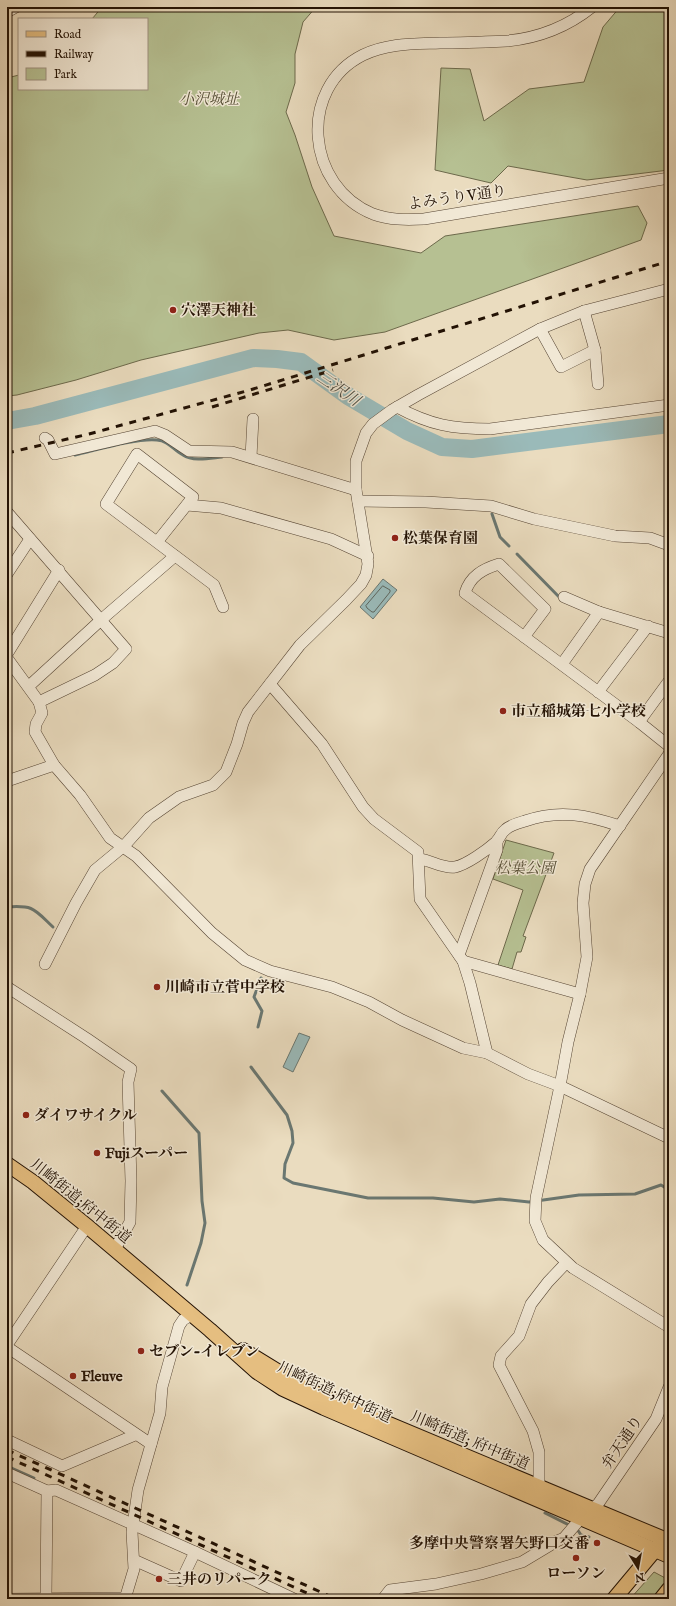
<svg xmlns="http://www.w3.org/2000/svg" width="676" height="1606" font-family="'IM FELL English','Noto Serif JP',serif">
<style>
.green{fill:#b6c092;stroke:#6c694b}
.water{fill:#9abab9;stroke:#6a7771}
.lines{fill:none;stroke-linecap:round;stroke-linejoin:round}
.shore{stroke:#5e665e;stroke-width:1}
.stream{stroke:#6a7771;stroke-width:3}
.river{stroke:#9abab9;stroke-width:18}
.minor-casing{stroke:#543;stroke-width:12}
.major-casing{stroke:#231204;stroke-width:16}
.minor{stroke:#f1e8d5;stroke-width:11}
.major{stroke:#e5be80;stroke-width:14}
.rail{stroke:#231204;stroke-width:3;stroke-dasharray:7 7;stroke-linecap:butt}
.poi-dot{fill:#8f2418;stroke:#f1e8d5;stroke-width:1.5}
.labels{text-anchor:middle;stroke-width:3;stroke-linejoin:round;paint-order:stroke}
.park-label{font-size:15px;font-style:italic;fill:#564f36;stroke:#f1e8d5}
.street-label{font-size:15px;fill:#231204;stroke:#f1e8d5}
.poi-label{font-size:15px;font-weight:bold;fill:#231204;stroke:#f1e8d5;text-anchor:start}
.water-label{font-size:16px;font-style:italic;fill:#4d4d43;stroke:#f1e8d5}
</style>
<rect width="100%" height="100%" fill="#eadcbf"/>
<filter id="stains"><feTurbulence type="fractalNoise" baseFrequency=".005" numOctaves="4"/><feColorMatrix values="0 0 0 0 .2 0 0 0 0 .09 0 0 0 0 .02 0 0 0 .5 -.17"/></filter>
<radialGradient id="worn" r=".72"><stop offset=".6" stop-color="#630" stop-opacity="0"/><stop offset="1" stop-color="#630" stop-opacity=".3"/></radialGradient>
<!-- green -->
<g class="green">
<path d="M 102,7 L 316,7 L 303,22 L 295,54 L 295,83 L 286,112 L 295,135 L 312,187 L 334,236 L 421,253 L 445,236 L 638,206 L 647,223 L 641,240 L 385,332 L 334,340 L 288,330 L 259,333 L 141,360 L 76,380 L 17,395 L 7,396 L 7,78 L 19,75 L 19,89 L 147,89 L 147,19 L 92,19 Z"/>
<path d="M 620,7 L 669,7 L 669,170 L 587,180 L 508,166 L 491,183 L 435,170 L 441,68 L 470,69 L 484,121 L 529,89 L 584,82 L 603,27 Z"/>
<path d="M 506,840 L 554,853 L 523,936 L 526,937 L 521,952 L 517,952 L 512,969 L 498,965 L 523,890 L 493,879 Z"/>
<path d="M 654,1572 L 669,1580 L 653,1599 L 630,1599 Z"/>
</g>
<!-- water -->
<g class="water">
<path d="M 383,579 L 397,590 L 373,619 L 360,607 Z"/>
<path d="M 299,1033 L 310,1037 L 293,1072 L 283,1067 Z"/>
</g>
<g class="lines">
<!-- shore -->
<path class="shore" d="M 383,586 L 390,590 L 390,592 L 374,612 L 372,612 L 367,608 L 366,606 Z"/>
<!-- stream -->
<g class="stream">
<path d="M 75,455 C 97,450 136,438 157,440 C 169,441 173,450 183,455 C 193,462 211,458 222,457"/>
<path d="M 492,514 L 500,537 L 509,546"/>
<path d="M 517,554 L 562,600"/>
<path d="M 7,907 C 34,905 34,909 53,927"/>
<path d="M 258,1027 L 262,1011 L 254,997 L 261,978"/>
<path d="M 251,1067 L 287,1115 L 292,1131 L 293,1143 L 285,1164 L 284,1178 L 293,1183 L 368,1198 L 433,1198 L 474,1202 L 500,1199 L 529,1202 L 579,1195 L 635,1194 L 661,1185 L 669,1190"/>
<path d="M 162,1091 L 199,1133 L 202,1201 L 205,1223 L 201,1243 L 187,1285"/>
<path d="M 7,1466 L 34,1478"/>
<path d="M 545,1513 L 577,1529 L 581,1535 L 589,1537"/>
<path d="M 362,1599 L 376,1597"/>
</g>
<!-- river -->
<path class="river" d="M 7,421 L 35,416 L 253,358 L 277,359 L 301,362 L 348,396 L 407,431 L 442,447 L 472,449 L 669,424"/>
<!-- minor casing -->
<g class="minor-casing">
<g id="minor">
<path d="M 592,7 C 567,27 538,38 507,41 C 485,42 462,43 440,43 C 414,44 388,43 363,55 C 297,88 306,187 373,214 C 390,220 406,220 424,219 L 669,178"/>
<path d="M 7,12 L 16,7"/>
<path d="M 584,311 L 595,350 L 598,384"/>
<path d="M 540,329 L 561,367 L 595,350"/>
<path d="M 397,407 C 430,425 453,429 490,429 L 669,405"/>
<path d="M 45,438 L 48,440 L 55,454 L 155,431 L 165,435 L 189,451 L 232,452 L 356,490"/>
<path d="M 251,457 L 253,419"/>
<path d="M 358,501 L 426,502 L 491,506 L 534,519 L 615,536 L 650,538 L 669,545"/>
<path d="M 187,505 L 221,508 L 235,512 L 331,539 L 368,556"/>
<path d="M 7,512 L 126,649 L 113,663 L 95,675 L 39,702"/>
<path d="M 157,542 L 193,497 L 137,454 L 106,504 L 214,585 L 223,607"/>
<path d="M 7,574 L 30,539"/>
<path d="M 564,597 L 599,612 L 669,633"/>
<path d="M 524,637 L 545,609 L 499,564 C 483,569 470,576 465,593 L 639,722 L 669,746"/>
<path d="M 7,654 L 59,570"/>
<path d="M 7,658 L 39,702 L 42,713 L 36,724 L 35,732 L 54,765 L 80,795 L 110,838 L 136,856 L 212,933 L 245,960 L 270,971 L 332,987 L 369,1002 L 402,1020 L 463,1048 L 487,1053 L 528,1074 L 560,1086 L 669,1138"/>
<path d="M 562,664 L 599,612"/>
<path d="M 270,684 L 322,744 L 363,807 L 374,819 L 418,852 L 420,899 L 463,961 L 470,983 L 487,1053"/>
<path d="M 29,686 L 102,619 L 175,556"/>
<path d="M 598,692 L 648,626"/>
<path d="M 639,722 L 669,681"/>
<path d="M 669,754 L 590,869 L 585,884 L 583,903 L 587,957 L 580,994 L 568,1042 L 560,1086 L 536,1198 L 535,1221 L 543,1240 L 573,1268 L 669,1327"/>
<path d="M 7,781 L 54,765"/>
<path d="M 419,859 C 431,860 443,869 455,867 C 466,865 487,850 496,842 C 500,838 501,833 505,830 C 510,825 518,823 525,821 C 559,809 587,815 620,826"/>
<path d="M 459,955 L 497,850 L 497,841"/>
<path d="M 463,961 L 580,994"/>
<path d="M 45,964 L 76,903 L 95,870 L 124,846 L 149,818 L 179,797 L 213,785 L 226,772 L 237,744 L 243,723 L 248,712 L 300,645 L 346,600 L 361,584 L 366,575 L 368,564 L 356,490 L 356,461 L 366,433 L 373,424 L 392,410 L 418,395 L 540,329 L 584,311 L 669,289"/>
<path d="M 7,987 L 86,1038 L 131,1069 L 128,1082 L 131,1181 L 130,1222 L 115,1249"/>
<path d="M 7,1345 L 87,1226"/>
<path d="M 7,1347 L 151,1444"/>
<path d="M 7,1440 L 62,1466 L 135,1435"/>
<path d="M 7,1473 L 47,1491 L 46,1598"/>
<path d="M 539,1487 L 539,1452 L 533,1431 L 499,1365 L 501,1356 L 519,1336 L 531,1304 L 548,1282 L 566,1263"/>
<path d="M 47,1491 L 56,1490 L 195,1552 L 294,1599"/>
<path d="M 593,1509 L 598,1504 L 656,1419 L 669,1387"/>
<path d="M 134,1560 L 181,1581 L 195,1552"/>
<path d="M 7,1599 L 125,1598"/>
<path d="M 125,1599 L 134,1569 L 132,1532 L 138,1490 L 160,1413 L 162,1387 L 179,1326 L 183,1320 L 191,1315"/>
<path d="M 383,1599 L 390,1590 L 436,1584 L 481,1574 L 522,1562 L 557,1541 L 564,1538 L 581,1518"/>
</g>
</g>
<!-- major casing -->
<g class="major-casing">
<g id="major">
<path d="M 7,1164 L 33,1182 L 87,1226 L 210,1330 L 257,1372 L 283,1389 L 324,1408 L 669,1556"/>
<path d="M 243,1350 L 310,1391 L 669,1541"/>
<path d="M 614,1599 L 660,1544"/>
<path d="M 661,1599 L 669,1589"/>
</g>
</g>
<!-- minor -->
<use href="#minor" class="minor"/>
<!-- major -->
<use href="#major" class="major"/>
<!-- rail -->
<g class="rail">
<path d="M 212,407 L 333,370"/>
<path d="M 7,453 L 89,434 L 250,390 L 669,261"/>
<path d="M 7,1450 L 336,1599"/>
<path d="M 7,1457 L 320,1599"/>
</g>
</g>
<!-- markers -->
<g class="poi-dot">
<circle cx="173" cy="310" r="4"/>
<circle cx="395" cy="538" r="4"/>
<circle cx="503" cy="711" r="4"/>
<circle cx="157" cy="987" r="4"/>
<circle cx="26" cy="1115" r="4"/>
<circle cx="97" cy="1153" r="4"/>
<circle cx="141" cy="1351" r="4"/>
<circle cx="73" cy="1376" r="4"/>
<circle cx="597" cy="1543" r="4"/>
<circle cx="576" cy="1558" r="4"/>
<circle cx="159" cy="1579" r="4"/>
</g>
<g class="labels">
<!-- park labels -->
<g class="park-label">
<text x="209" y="104">小沢城址</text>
<text x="525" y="873">松葉公園</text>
</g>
<!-- street labels -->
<g class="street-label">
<text transform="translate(457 197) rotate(-8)" y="5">よみうりV通り</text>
<text transform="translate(81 1201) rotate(39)" y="5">川崎街道;府中街道</text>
<text transform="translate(335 1392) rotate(25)" y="5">川崎街道;府中街道</text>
<text transform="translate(470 1440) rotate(23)" y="5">川崎街道; 府中街道</text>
<text transform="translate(622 1442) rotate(-56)" y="5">弁天通り</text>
</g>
<!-- poi labels -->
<g class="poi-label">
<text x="181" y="315">穴澤天神社</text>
<text x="403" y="543">松葉保育園</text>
<text x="511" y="716">市立稲城第七小学校</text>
<text x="165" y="992">川崎市立菅中学校</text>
<text x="34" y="1120">ダイワサイクル</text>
<text x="105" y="1158">Fujiスーパー</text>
<text x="149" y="1356">セブン-イレブン</text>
<text x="81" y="1381">Fleuve</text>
<text x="589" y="1548" text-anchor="end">多摩中央警察署矢野口交番</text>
<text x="576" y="1578" text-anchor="middle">ローソン</text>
<text x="167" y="1584">三井のリパーク</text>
</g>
<!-- water labels -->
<g class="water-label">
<text transform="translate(339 388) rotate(34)" y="6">三沢川</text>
</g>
</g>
<!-- margin -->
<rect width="676" height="1606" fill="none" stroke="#eadcbf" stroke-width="24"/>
<rect x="8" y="8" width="660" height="1590" fill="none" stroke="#231204" stroke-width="2"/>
<rect x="12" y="12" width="652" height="1582" fill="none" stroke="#231204"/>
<!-- legend -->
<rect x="18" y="18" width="130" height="72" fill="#f1e8d5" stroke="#9f9281"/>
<rect x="26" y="31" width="20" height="6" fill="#e5be80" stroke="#9f9281"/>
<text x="54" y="38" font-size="12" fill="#231204">Road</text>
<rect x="26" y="51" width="20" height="6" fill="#231204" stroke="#9f9281"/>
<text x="54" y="58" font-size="12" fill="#231204">Railway</text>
<rect x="26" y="68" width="20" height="12" fill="#b6c092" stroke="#9f9281"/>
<text x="54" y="78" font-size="12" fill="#231204">Park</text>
<!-- north arrow -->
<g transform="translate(638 1568) rotate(169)" stroke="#f1e8d5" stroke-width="3" paint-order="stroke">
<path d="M0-3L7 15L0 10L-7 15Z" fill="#231204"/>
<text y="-6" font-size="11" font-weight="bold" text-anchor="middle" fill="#231204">N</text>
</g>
<rect width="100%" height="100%" filter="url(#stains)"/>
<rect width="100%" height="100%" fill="url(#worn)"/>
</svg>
